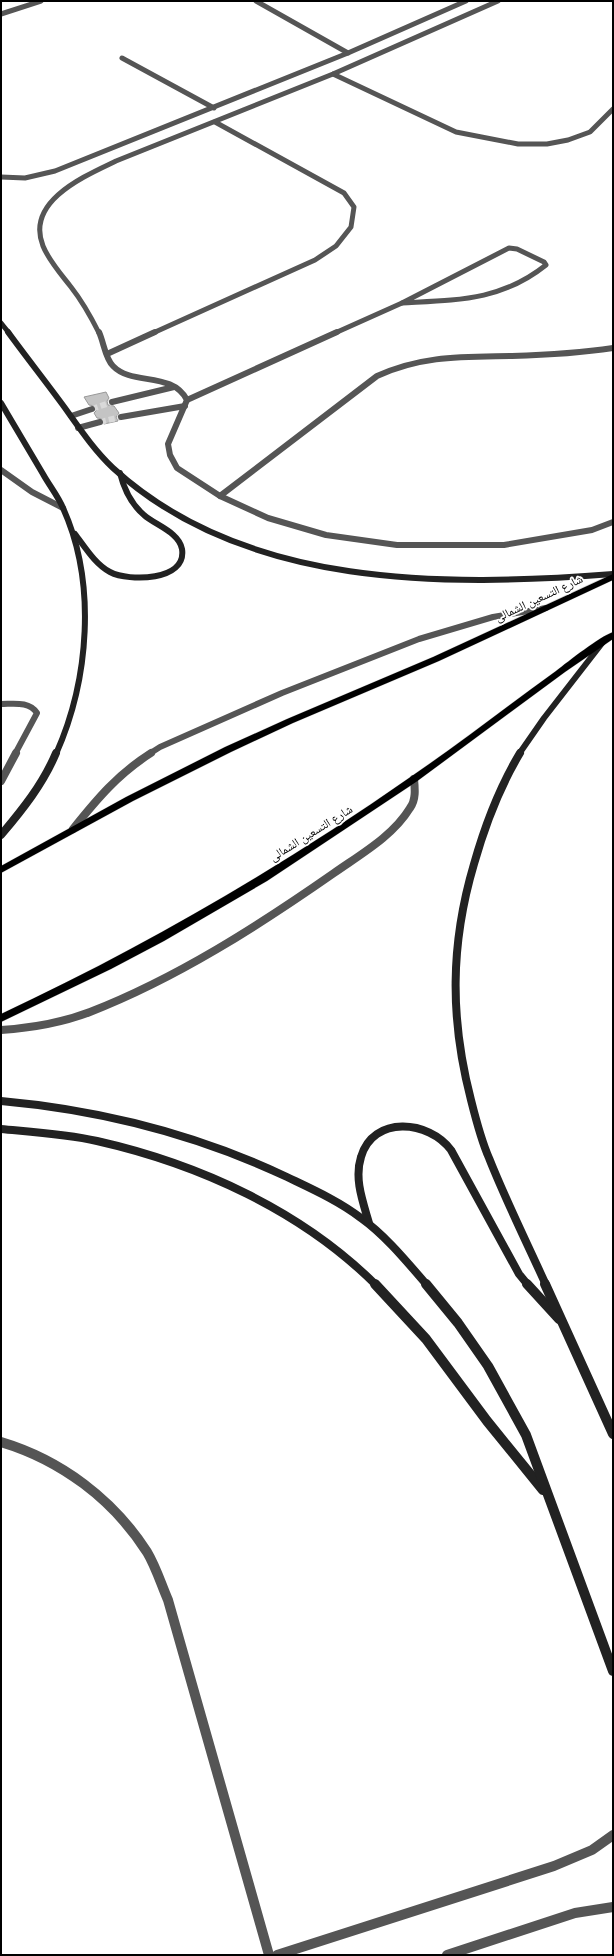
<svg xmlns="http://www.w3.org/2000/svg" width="614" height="1956" font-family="Raleway,'Noto Naskh Arabic',sans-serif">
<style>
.building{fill:#c4c4c4;stroke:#999}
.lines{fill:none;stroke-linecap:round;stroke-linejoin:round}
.street-tunnel{stroke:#d9d9d9;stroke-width:6;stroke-dasharray:6 3;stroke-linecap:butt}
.primary-casing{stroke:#dbdbdb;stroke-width:1}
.lane-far2{stroke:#555;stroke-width:5}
.lane-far1{stroke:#555;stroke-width:6}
.lane{stroke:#555;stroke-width:8}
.street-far2{stroke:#555;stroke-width:5}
.street-far1{stroke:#555;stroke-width:6}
.street{stroke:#555;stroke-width:10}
.secondary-far3{stroke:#222;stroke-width:5}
.secondary-far2{stroke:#222;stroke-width:6}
.secondary-far1{stroke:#222;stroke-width:8}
.secondary{stroke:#222;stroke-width:10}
.primary{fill:#000;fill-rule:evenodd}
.labels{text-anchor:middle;stroke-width:3.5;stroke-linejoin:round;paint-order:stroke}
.street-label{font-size:12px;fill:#000;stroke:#fff}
</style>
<rect width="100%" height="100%" fill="#fff"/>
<!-- building -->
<path class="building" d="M 106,392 L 109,398 L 107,401 L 108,405 L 114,406 L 119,413 L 116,417 L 118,421 L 104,424 L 104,419 L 97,418 L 94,413 L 97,410 L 95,406 L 89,405 L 84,397 Z"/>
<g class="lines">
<!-- street-tunnel -->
<g class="street-tunnel">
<path d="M 92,409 L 112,402"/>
<path d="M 100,422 L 121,417"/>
</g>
<!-- primary casing -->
<g class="primary-casing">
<g id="primary">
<path d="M 613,574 L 613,580 L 439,661 L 293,723 L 231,752 L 133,801 L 1,873 L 1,866 L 126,797 L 225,747 L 287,719 L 433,657 Z"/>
<path d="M 613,632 L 613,639 L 565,672 L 416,782 L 267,881 L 164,941 L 111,969 L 1,1022 L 1,1014 C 144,947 280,868 409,778 C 459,744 507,706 556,671 C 569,661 599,637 613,632 Z"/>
</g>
</g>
<!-- lane-far2 -->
<g class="lane-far2">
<path d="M 122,58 L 214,108"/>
<path d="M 509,248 L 517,249 L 544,262 L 546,265 C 501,301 457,300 402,303 Z"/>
<path d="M 335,333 L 402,303"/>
</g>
<!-- lane-far1 -->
<g class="lane-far1">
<path d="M 187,400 L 337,332"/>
<path d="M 1,704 C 14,704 29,701 37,713 L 15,754"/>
<path d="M 149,754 L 160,747 L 282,693 L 419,639 L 493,617 L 546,608"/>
</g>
<!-- lane -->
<g class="lane">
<path d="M 1,781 L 16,753"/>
<path d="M 73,829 C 97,799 118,774 151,753"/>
<path d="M 1,1030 C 31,1028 61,1023 90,1012 C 177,978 258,926 334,873 C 361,854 393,836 410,808 C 416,800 415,789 414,779"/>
</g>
<!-- street-far2 -->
<g class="street-far2">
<path d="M 256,1 L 348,53"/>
<path d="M 1,14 L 41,1"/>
<path d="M 333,74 L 456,132 L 518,144 L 547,144 L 568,140 L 590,132 L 613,109"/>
<path d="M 1,177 L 25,178 L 55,171 L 348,53 L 466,1"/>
<path d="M 99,333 C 91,317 82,301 71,287 C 61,274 49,261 43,246 C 25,201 85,176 116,161 L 333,74 L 498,1"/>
<path d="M 153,333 L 315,260 L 336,246 L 351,227 L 354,207 L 344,193 L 215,122"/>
</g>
<!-- street-far1 -->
<g class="street-far1">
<path d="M 99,332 C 104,343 105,358 113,366 C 132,386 172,371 187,400 L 168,444 L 170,455 L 177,468 L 220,496 L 268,518 L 326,535 L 397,545 L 504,545 L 592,530 L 613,522"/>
<path d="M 107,354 L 155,332"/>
<path d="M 112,402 L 174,387"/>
<path d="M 71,416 L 92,409"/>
<path d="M 121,417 L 185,406"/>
<path d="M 78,428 L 100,422"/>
<path d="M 1,470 L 32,492 L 63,508"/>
<path d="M 220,496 L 377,376 C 423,355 463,357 512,356 C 546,355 580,353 613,348"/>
</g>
<!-- street -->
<g class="street">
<path d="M 1,1442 C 61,1460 113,1499 147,1552 C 156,1567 161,1584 168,1600 L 269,1955"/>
<path d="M 277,1955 L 554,1866 L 592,1850 L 613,1835"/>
<path d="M 447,1955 L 575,1913 L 613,1907"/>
</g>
<!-- secondary-far3 -->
<path class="secondary-far3" d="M 1,323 L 9,333"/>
<!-- secondary-far2 -->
<g class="secondary-far2">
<path d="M 8,332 C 27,358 46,382 65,408 C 80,429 94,450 113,468 C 245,589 446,587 613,574"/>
<path d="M 1,403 C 15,427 29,450 43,474 C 49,485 58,496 63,508 C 97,583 89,680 56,754"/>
<path d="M 75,534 C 85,547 95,564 110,572 C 129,582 187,581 182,549 C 179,532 155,525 144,515 C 131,504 124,489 120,473"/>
<path d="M 519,754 L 544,718 L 603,642"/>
</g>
<!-- secondary-far1 -->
<g class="secondary-far1">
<path d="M 520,753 C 499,788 485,825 474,864 C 450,945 450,1019 471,1100 C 476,1120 481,1140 489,1158 C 506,1201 527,1243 546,1285"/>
<path d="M 1,835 C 23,809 43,784 56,753"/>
<path d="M 1,1101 C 101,1110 196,1134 287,1177 C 312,1189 339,1201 361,1218 C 386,1236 407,1262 427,1285"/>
<path d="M 1,1129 C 33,1132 66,1134 97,1141 C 199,1164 302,1211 376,1285"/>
<path d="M 369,1223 C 363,1202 354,1179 361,1157 C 373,1115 429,1120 451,1150 L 519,1274 L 528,1285"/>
</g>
<!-- secondary -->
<g class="secondary">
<path d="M 375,1284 L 426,1339 L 487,1421 L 543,1490"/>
<path d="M 426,1284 L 458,1323 L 488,1366 L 526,1435 L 613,1671"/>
<path d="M 527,1284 L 559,1319"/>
<path d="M 545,1284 L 613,1434"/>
</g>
<!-- primary -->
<use href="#primary" class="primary"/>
</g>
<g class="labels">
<!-- street labels -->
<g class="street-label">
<text transform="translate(539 598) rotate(-25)" y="4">شارع التسعين الشمالى</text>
<text transform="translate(311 833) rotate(-32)" y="4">شارع التسعين الشمالى</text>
</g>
</g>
<!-- border -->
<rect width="614" height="1956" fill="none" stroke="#000000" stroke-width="4"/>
</svg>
